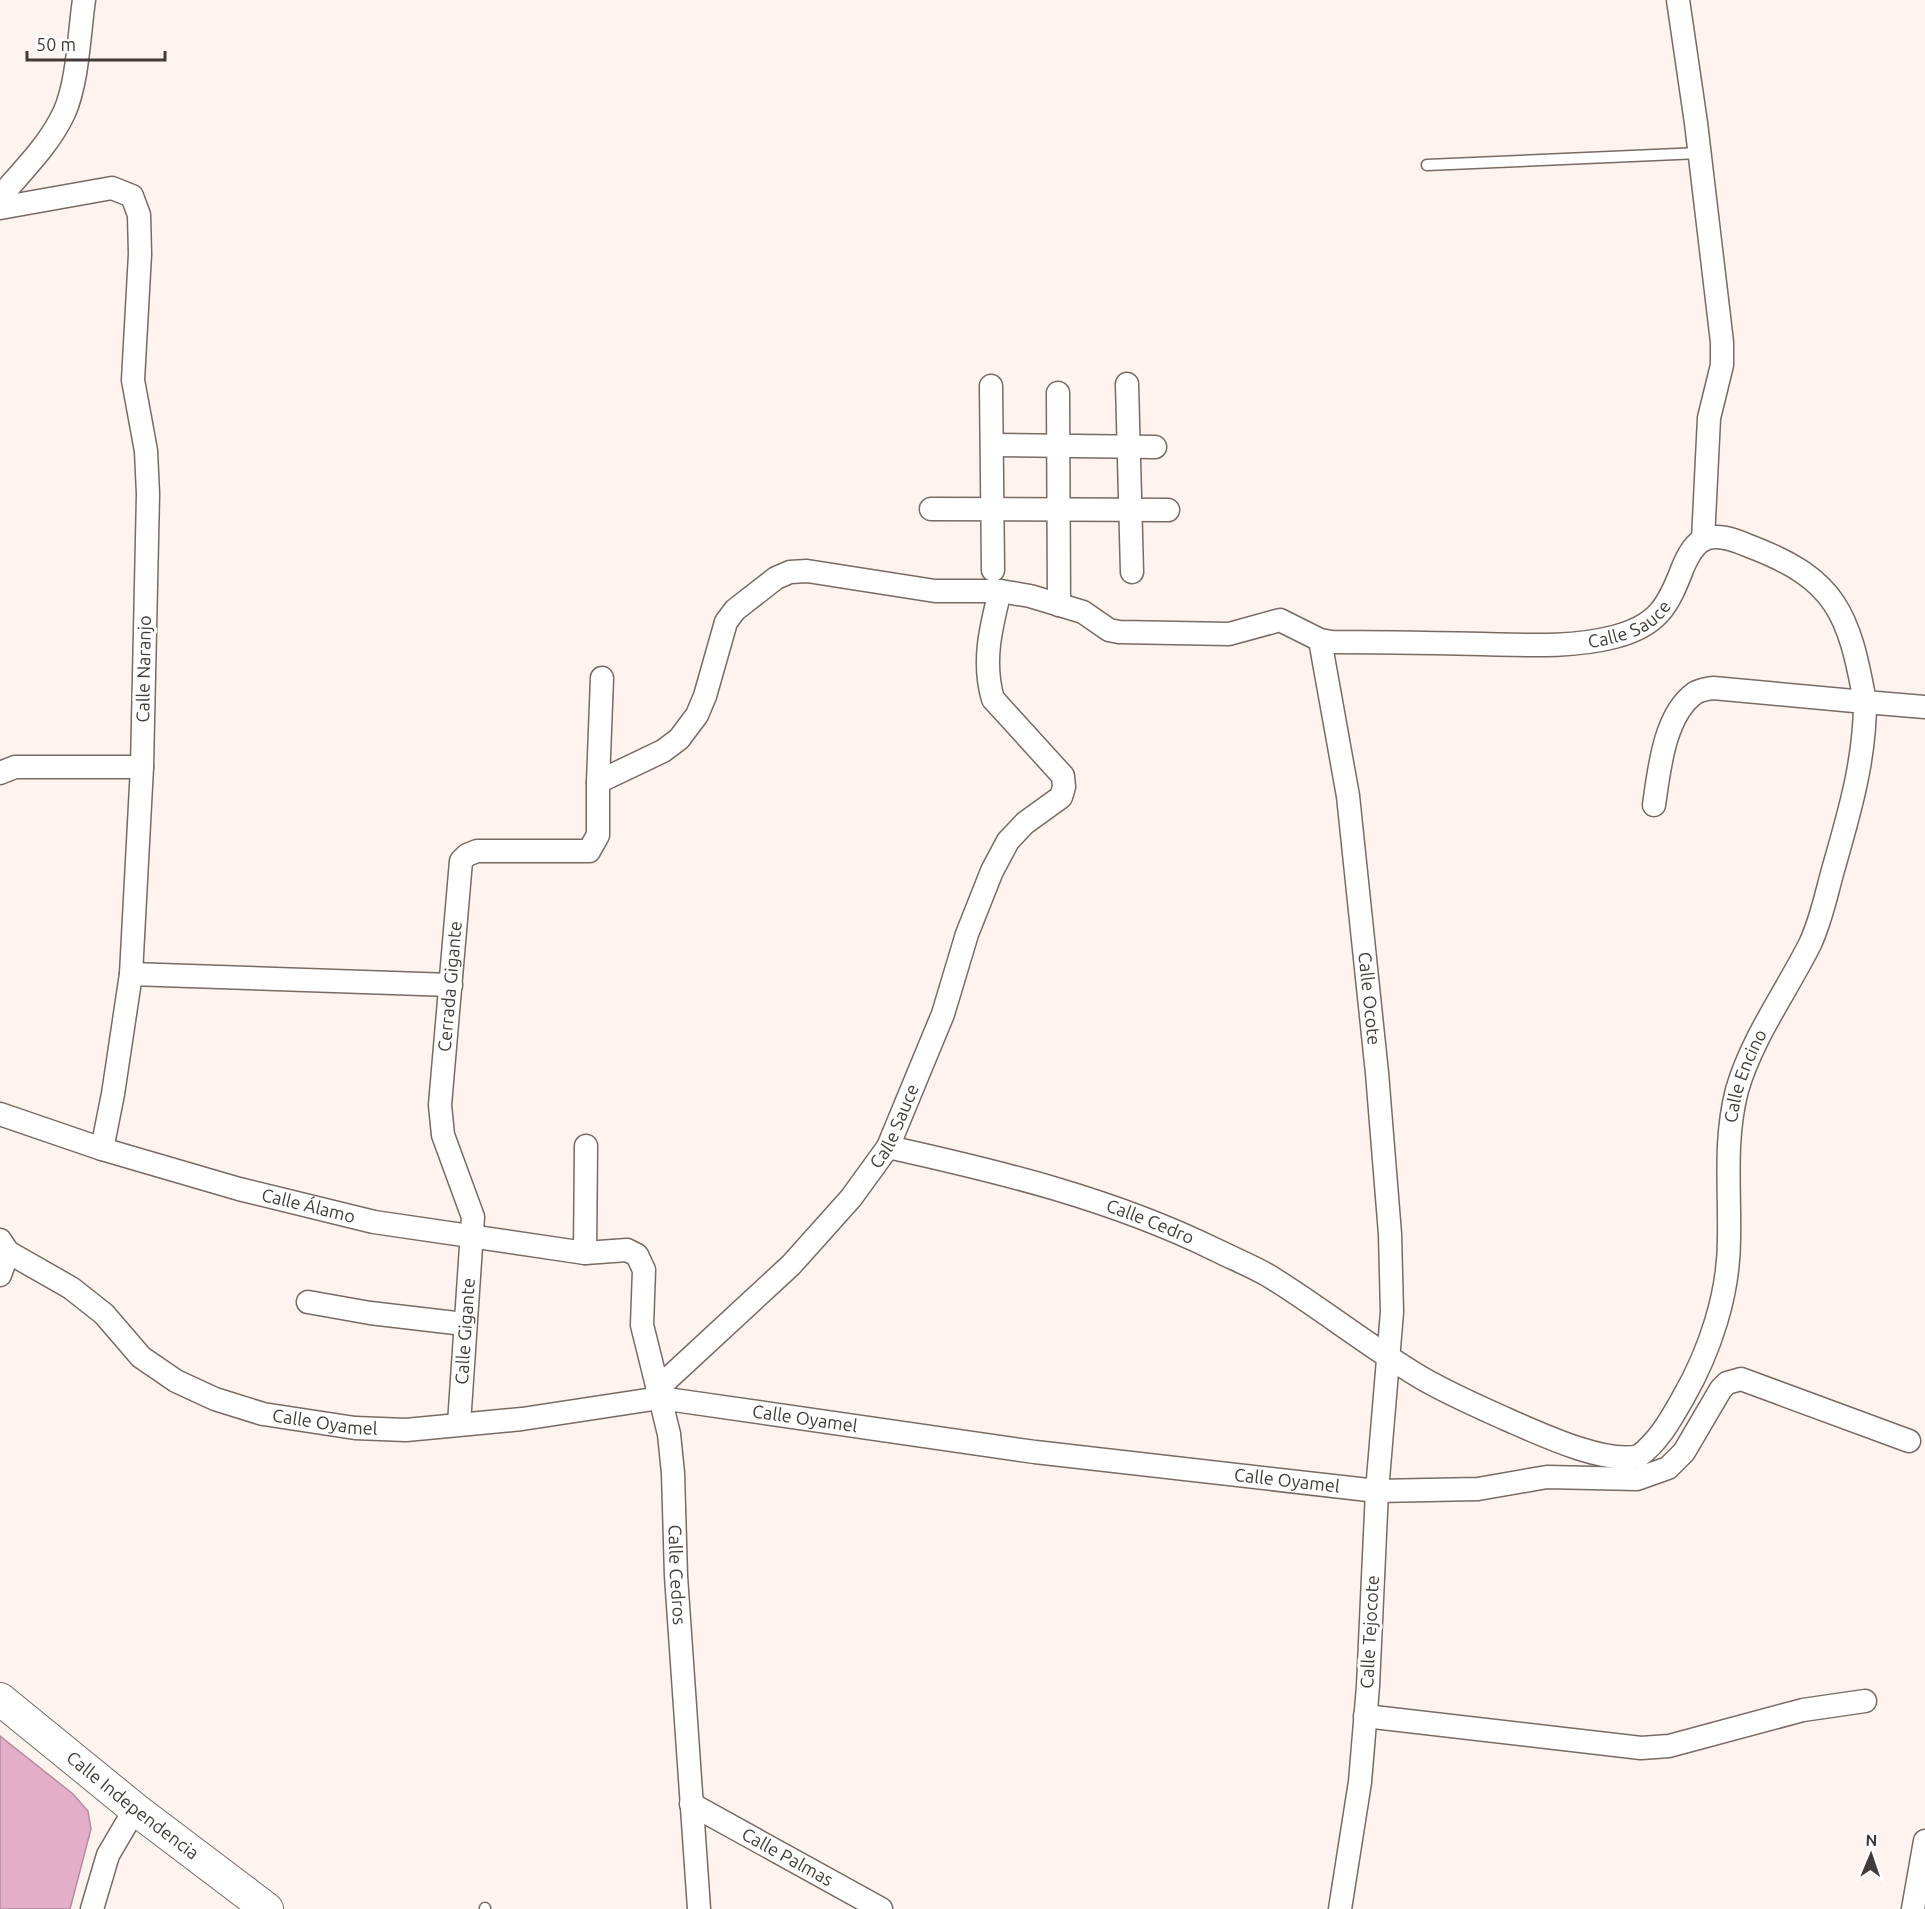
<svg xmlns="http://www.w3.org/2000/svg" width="1925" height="1909" font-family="Ubuntu,sans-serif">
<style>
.water{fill:#e4aec8;stroke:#b38c9d;stroke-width:1.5}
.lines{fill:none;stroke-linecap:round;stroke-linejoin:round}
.service-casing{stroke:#796a64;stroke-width:13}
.minor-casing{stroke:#796a64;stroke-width:25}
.secondary-casing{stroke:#796a64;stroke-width:34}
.service{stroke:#fff;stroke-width:10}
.minor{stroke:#fff;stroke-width:22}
.secondary{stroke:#fff;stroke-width:32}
.labels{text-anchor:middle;stroke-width:6;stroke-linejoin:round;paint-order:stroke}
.street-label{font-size:18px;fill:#423b38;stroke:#fff}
</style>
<rect width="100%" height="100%" fill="#fef3ef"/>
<!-- water -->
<path class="water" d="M 0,1736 L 73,1794 L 88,1811 L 91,1829 L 70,1909 L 0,1909 Z"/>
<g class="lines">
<!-- service casing -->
<g class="service-casing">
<g id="service">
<path d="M 1427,165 L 1700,153"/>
<path d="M 485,1908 L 485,1909"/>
</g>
</g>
<!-- minor casing -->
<g class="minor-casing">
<g id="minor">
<path d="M 1678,0 L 1696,123 L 1722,342 L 1722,365 L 1709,418 L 1703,540"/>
<path d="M 0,197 C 23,170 49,145 64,113 C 78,82 79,34 84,0"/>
<path d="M 0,208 L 112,188 L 132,196 L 139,215 L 140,254 L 133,380 L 146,451 L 148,494 L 142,767 L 131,974 L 113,1094 L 102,1149"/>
<path d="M 1127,384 L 1132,572"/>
<path d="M 991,386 L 993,570"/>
<path d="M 1058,393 L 1059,605"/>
<path d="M 992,445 L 1155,447"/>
<path d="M 931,509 L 1168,510"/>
<path id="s1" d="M 1320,640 L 1348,796 L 1377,1073 L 1390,1234 L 1392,1312 L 1377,1491 L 1368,1686 L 1360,1782 L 1340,1909"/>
<path d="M 0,773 L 15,767 L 142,767"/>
<path d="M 598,782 L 602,678"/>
<path d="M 131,974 L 451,985"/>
<path id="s2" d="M 0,1114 L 102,1149 L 239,1189 L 374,1222 L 585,1253 L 627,1250 L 637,1255 L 644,1270 L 642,1325 L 669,1434 L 673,1473 L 676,1576 L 699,1909"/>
<path id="s3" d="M 888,1147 C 1001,1172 1112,1199 1216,1250 C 1234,1259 1252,1266 1269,1276 C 1321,1308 1368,1346 1420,1377 C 1447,1393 1477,1406 1506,1419 C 1538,1433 1605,1465 1639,1456 C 1659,1441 1671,1419 1683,1398 C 1710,1351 1729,1294 1729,1239 C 1730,1188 1724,1140 1737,1090 C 1752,1038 1786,992 1810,944 C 1821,921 1826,895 1833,870 C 1849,814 1865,761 1865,702 L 1713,688 C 1707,689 1700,690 1695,693 C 1664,715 1659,771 1654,805"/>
<path id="s4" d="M 0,1240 L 8,1252 L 71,1288 L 104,1314 L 141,1357 L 176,1381 L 215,1399 L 263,1414 L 355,1428 L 406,1430 L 522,1419 L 660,1398 L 1035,1452 L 1377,1491 L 1478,1489 L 1547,1477 L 1637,1479 L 1668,1468 L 1684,1452 L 1721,1389 L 1727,1383 L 1741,1379 L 1909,1441"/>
<path d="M 585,1253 L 586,1146"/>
<path d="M 0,1275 L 8,1252"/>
<path d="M 308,1302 L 370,1313 L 464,1324"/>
<path id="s5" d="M 657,1389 L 791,1265 L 851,1198 L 888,1147 L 943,1014 L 967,934 L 992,871 L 1008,841 L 1025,823 L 1061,797 L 1064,787 L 1063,776 L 993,699 C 982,662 991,627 1000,591"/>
<path id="s6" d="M 459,1424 L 473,1217 L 443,1135 L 440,1105 L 461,861 L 467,855 L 477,851 L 589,851 L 598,835 L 598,782 L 663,751 L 679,739 L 697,715 L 705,696 L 726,622 L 735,610 L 776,578 L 790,572 L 807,571 L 935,591 L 1000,591 L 1030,596 L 1083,612 L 1109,630 L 1119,632 L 1229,634 L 1280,620 L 1320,640 L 1332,642 C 1382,642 1432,643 1482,644 C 1526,645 1571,648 1614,637 C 1657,626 1668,607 1683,567 C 1687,558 1692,547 1701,541 C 1715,532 1735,540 1749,546 C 1837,579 1849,614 1865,702 L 1925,707"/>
<path d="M 1365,1716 L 1641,1748 L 1669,1746 L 1803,1710 L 1865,1701"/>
<path id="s7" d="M 691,1804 L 881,1909"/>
<path d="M 92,1909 L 108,1855 L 135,1809"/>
<path d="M 1913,1909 L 1925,1841"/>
</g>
</g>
<!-- secondary casing -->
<g class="secondary-casing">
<g id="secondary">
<path id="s8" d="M 0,1699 L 135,1809 L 267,1909"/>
</g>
</g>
<!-- service -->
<use href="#service" class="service"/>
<!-- minor -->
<use href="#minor" class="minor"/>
<!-- secondary -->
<use href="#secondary" class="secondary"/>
</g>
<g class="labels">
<!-- street labels -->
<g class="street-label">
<text dy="6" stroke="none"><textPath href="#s6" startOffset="1935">Calle Sauce</textPath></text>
<text transform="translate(144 669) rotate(-89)" y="6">Calle Naranjo</text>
<text dy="6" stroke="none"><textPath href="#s6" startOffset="444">Cerrada Gigante</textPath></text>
<text dy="6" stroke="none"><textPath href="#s1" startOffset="362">Calle Ocote</textPath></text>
<text dy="6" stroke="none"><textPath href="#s3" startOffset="1227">Calle Encino</textPath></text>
<text dy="6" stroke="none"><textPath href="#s5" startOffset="357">Calle Sauce</textPath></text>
<text dy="6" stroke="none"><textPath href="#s2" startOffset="322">Calle Álamo</textPath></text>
<text dy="6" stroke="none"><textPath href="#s3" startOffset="273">Calle Cedro</textPath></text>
<text dy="6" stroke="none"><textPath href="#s6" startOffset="93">Calle Gigante</textPath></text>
<text dy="6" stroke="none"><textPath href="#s4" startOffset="868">Calle Oyamel</textPath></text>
<text dy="6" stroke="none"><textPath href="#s4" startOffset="384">Calle Oyamel</textPath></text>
<text dy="6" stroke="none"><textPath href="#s4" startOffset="1354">Calle Oyamel</textPath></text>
<text dy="6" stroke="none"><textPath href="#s2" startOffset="981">Calle Cedros</textPath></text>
<text transform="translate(1370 1632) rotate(-87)" y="6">Calle Tejocote</text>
<text dy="6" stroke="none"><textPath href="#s8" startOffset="170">Calle Independencia</textPath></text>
<text dy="6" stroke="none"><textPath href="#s7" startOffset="110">Calle Palmas</textPath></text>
</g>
</g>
<!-- north arrow -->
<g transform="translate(1871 1855) rotate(2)" stroke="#ffffff" stroke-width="4.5" paint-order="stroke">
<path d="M0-4.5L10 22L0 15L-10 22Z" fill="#423b38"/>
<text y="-9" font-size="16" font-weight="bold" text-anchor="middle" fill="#423b38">N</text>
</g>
<!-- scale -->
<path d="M27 51v9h138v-9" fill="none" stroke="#423b38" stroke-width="3"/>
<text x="36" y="51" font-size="18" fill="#423b38" stroke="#ffffff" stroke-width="4.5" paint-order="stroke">50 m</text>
</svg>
